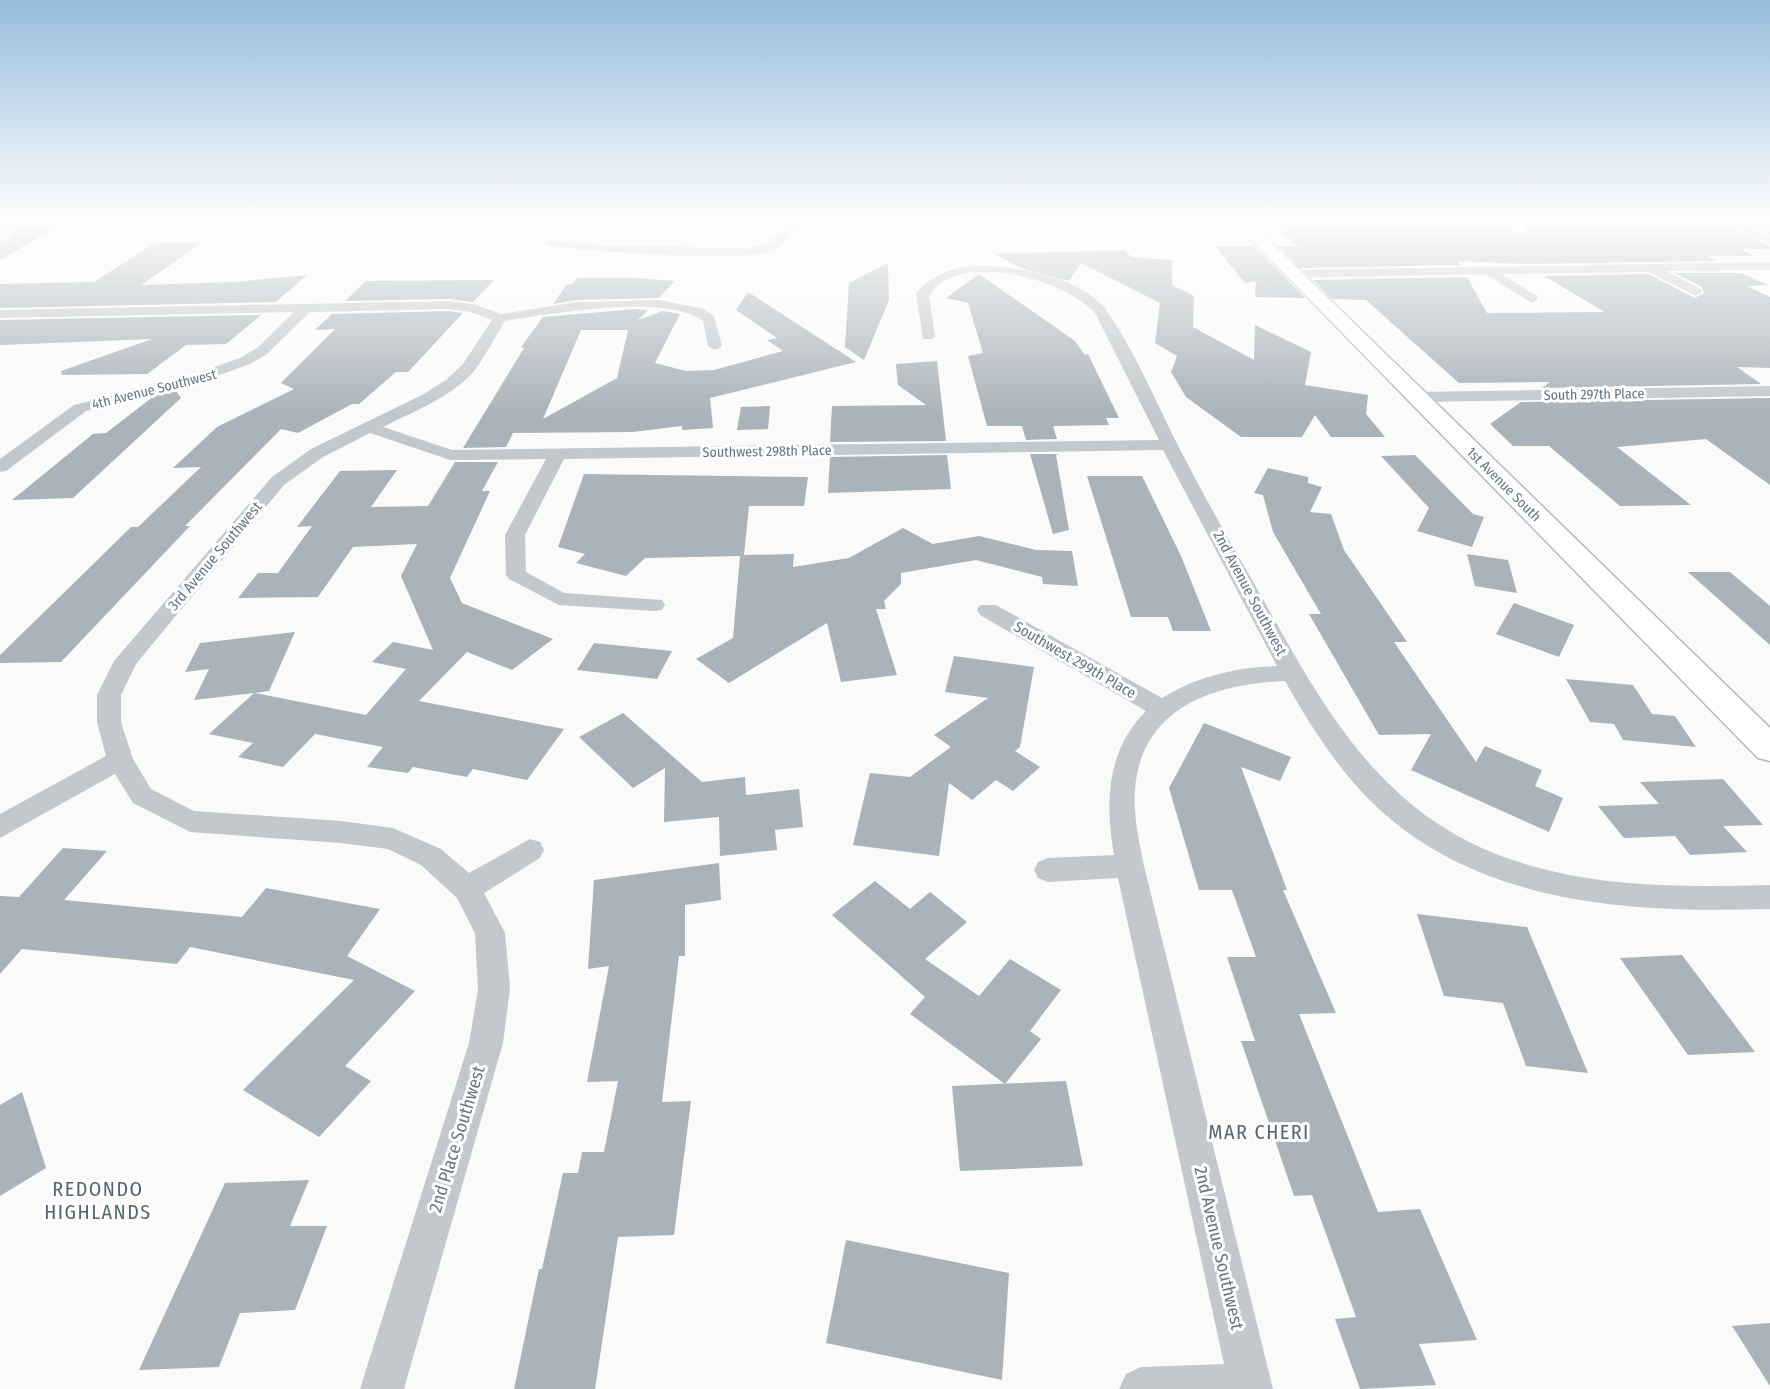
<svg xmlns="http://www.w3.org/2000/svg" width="1770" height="1389" font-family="'Fira Sans Condensed',sans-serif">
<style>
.building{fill:#aab3b9;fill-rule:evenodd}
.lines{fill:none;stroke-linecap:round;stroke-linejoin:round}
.secondary-casing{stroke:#b3babf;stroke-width:3}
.street{fill:#c3c8cc;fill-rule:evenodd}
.secondary{fill:#fff;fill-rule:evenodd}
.labels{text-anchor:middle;stroke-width:6;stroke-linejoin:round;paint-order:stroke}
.far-street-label{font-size:14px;fill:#657683;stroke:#fff}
.street-label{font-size:15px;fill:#657683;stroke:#fff}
.near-street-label{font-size:18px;fill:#657683;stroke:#fff}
.near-neighbourhood-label{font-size:20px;letter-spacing:1.5px;fill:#57646e;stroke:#fff}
</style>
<rect width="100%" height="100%" fill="#fafaf8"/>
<!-- building -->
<g class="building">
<path d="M 1268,219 L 1461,219 L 1462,227 L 1496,223 L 1526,236 L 1526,219 L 1712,219 L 1770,246 L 1770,249 L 1740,249 L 1754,256 L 1707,256 L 1716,261 L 1524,264 L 1458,261 L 1460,265 L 1300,268 L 1278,246 L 1298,246 Z"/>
<path d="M 1736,219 L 1770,219 L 1770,235 Z"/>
<path d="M 31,220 L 66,221 L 0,260 L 0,241 L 7,240 L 12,234 Z"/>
<path d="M 203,242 L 141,285 L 234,282 L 307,275 L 276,302 L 0,308 L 0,284 L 94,282 L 155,243 Z"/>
<path d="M 1215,246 L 1254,246 L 1305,298 L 1255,297 L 1256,281 L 1245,283 Z"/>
<path d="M 1125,250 L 1131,257 L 1172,260 L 1172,285 L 1194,296 L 1193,327 L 1254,360 L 1255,325 L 1311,352 L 1305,385 L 1368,395 L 1366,414 L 1385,437 L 1331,437 L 1315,415 L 1302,437 L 1241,437 L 1186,397 L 1171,372 L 1177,356 L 1155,343 L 1160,303 L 1081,263 L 1069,281 L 1018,267 L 995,254 Z"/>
<path d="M 888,263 L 889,300 L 864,360 L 845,347 L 849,283 Z"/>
<path d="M 1675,273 L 1741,273 L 1768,285 L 1747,286 L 1770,297 L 1770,368 L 1737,367 L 1761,384 L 1542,388 L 1550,382 L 1459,383 L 1366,300 L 1332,299 L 1313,280 L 1467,277 L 1487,313 L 1605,312 L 1544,276 L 1648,274 L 1695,298 L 1704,293 L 1702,287 Z"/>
<path d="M 979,274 L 1075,341 L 1085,355 L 1088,354 L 1119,418 L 1106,418 L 1109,425 L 1053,426 L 1057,439 L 1026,440 L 1022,426 L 987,426 L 968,356 L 983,353 L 968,303 L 946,298 Z"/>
<path d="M 577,278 L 637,278 L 675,281 L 659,298 L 577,300 L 553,304 L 567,284 L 573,284 Z"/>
<path d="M 494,280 L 473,302 L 449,299 L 345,301 L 366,281 Z"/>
<path d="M 748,292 L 856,362 L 710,398 L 713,428 L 682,430 L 682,426 L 633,432 L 513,433 L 506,447 L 463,448 L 524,348 L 521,347 L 543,317 L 635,309 L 648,310 L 638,320 L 663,311 L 680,314 L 655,363 L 686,371 L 714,370 L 783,351 L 767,340 L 777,338 L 736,310 ZM 581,330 L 628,330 L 617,378 L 543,419 Z"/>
<path d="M 449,311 L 463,313 L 408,372 L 396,372 L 359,404 L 352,404 L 298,433 L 281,429 L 185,526 L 190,526 L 61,662 L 0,663 L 0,655 L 78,579 L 131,527 L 138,527 L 201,467 L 173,468 L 217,427 L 294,389 L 281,383 L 335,329 L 315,330 L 332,314 Z"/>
<path d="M 261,315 L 226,344 L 186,345 L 147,374 L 62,375 L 61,371 L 152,339 L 0,345 L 0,320 Z"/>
<path d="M 937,361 L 946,441 L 830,442 L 832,406 L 926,405 L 898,385 L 896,364 Z"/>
<path d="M 176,391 L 181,398 L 73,498 L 12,500 L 93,434 L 106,433 L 154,396 Z"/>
<path d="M 1770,398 L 1770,485 L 1706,439 L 1617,447 L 1691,505 L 1620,506 L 1549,446 L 1513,446 L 1490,424 L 1521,402 Z"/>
<path d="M 770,406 L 768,429 L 737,430 L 741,407 Z"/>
<path d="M 1030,454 L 1059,454 L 1056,455 L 1069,530 L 1053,534 Z"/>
<path d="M 947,455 L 951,489 L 828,493 L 830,457 Z"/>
<path d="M 1415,455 L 1473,514 L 1484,517 L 1472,547 L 1417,531 L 1429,508 L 1381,456 Z"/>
<path d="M 455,462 L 498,462 L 482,491 L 490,491 L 450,578 L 462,603 L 553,639 L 512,670 L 467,652 L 419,701 L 564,729 L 527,780 L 473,769 L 467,777 L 413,767 L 408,773 L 367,767 L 383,747 L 315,734 L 283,767 L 238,757 L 253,743 L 209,734 L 254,693 L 194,700 L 209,669 L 185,672 L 200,643 L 295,632 L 269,691 L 255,693 L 366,715 L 406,669 L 372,662 L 393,642 L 433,650 L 401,576 L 417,544 L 353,547 L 318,597 L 238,598 L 258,573 L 278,573 L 312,526 L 297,527 L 340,471 L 397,470 L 371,507 L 428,506 Z"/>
<path d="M 1268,468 L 1308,477 L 1308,483 L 1322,487 L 1310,512 L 1331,514 L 1344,550 L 1407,642 L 1394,642 L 1476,762 L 1485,746 L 1542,770 L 1535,786 L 1563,798 L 1549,832 L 1411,770 L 1431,734 L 1379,735 L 1309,614 L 1321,614 L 1273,532 L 1263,495 L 1254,493 Z"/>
<path d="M 584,474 L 808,477 L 804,506 L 749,506 L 744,555 L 794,554 L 793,567 L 849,558 L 903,528 L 933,544 L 979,536 L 1036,550 L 1072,551 L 1078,586 L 1043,584 L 1042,577 L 976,560 L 901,573 L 901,584 L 884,601 L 886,609 L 876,609 L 897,675 L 841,682 L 827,623 L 729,683 L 696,659 L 733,638 L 740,556 L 645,558 L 626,576 L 576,563 L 585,554 L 558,547 Z"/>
<path d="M 1087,476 L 1142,476 L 1181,556 L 1211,631 L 1173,631 L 1168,617 L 1131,617 Z"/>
<path d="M 1467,554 L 1508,560 L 1517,593 L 1475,586 Z"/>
<path d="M 1688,572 L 1730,572 L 1770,606 L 1770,645 Z"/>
<path d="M 1514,603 L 1574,625 L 1559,657 L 1496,634 Z"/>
<path d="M 594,643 L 672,651 L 657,679 L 577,670 Z"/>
<path d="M 954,656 L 1034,667 L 1020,747 L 1015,751 L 1040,767 L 1013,791 L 996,780 L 972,800 L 949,783 L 939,856 L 853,845 L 870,773 L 910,777 L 951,747 L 934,735 L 988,698 L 945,692 Z"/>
<path d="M 1566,679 L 1633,685 L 1652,714 L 1675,716 L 1696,747 L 1623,740 L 1614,724 L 1590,722 Z"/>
<path d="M 623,713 L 702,782 L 745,777 L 746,795 L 799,789 L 803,827 L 775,830 L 777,850 L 720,856 L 719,817 L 664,822 L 665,768 L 633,788 L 579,737 Z"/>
<path d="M 1204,723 L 1291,757 L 1280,781 L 1241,767 L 1287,890 L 1283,890 L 1336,1013 L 1299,1014 L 1378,1212 L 1420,1209 L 1477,1340 L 1419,1344 L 1436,1385 L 1360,1389 L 1335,1319 L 1356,1317 L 1312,1195 L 1294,1196 L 1241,1041 L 1255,1041 L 1227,957 L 1256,957 L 1232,890 L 1199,890 L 1169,788 Z"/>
<path d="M 1723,779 L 1763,825 L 1723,826 L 1747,852 L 1690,855 L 1675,836 L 1624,838 L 1598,806 L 1659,804 L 1640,782 Z"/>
<path d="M 63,848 L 107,851 L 64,900 L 242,917 L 266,888 L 380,909 L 347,956 L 415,991 L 345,1066 L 371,1081 L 319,1137 L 243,1090 L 354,980 L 190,947 L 177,964 L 22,949 L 0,974 L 0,896 L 19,897 Z"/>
<path d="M 719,863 L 721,900 L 685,905 L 685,956 L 679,956 L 662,1102 L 691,1101 L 674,1235 L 618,1237 L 595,1389 L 514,1389 L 539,1269 L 542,1269 L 563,1173 L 578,1173 L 582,1152 L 604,1152 L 618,1081 L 587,1082 L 609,966 L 588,969 L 594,880 Z"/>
<path d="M 875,881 L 910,909 L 930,892 L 967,922 L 925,959 L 979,996 L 1010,959 L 1061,990 L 1030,1031 L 1041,1039 L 1005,1084 L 910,1014 L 925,997 L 832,915 Z"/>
<path d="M 1417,914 L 1527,927 L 1588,1073 L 1526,1066 L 1503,1003 L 1444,996 Z"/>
<path d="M 1682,955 L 1755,1052 L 1688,1055 L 1620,958 Z"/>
<path d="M 1066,1081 L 1083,1166 L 960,1171 L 952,1086 Z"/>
<path d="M 22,1092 L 46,1168 L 0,1196 L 0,1105 Z"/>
<path d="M 309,1180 L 290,1226 L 327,1226 L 295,1310 L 240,1313 L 219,1367 L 139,1370 L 225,1183 Z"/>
<path d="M 846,1240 L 1009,1273 L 1002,1380 L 826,1343 Z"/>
<path d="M 1770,1323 L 1770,1386 L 1732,1326 Z"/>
</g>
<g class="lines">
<!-- secondary casing -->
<g class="secondary-casing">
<path id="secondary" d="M 1231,219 L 1247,219 L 1770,728 L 1770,761 L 1758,758 Z"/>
</g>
<!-- street -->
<g class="street">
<path d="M 15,219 L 29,219 L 10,232 L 7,238 L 0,239 L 1,228 Z"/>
<path d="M 793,219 L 805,219 C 797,229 786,243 776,249 C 750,265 586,250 549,246 L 543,243 L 549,240 L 610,246 L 746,248 L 767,244 Z"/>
<path d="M 1714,219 L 1729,219 L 1770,237 L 1770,244 Z"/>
<path d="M 1770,262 L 1770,270 L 1666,271 L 1701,289 L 1702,292 L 1696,296 L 1649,272 L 1501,274 L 1537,296 L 1538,299 L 1532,303 L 1485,274 L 1293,278 L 1287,274 L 1293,270 Z"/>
<path d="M 981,265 C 1023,268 1074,275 1104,307 C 1137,353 1158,408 1184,457 C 1209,506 1237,553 1264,601 C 1333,726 1394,832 1543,869 C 1617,888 1695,887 1770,885 L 1770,909 C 1634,913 1485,906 1379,809 C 1340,773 1311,727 1285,681 C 1214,684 1142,707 1135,789 C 1133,815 1139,841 1144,866 L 1273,1389 L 1119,1389 L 1126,1374 L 1141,1367 L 1224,1364 L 1118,878 L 1048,882 L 1038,878 L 1034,870 L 1038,862 L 1048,858 L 1114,855 C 1105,803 1106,751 1146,711 L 980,615 L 977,610 L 980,605 L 996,605 L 1162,698 C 1196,677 1236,667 1277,666 L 1163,450 L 564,459 L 525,535 L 526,572 L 564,593 L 662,600 L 665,605 L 662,610 L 654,611 L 559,605 L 509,579 L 506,575 L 505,535 L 546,459 L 450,460 L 370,433 L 323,457 L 284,485 L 136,664 L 121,695 L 121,722 L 133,759 L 151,789 L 194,811 L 341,821 L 393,828 L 441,849 L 469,873 L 530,839 L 540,842 L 544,850 L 540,858 L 484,893 L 505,933 L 510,989 L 503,1043 L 404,1389 L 360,1389 L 469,1043 L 478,989 L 475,933 L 457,898 L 421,865 L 388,849 L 341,843 L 190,832 L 133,803 L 115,774 L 0,838 L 0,814 L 106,756 L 97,722 L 97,695 L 114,661 L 272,477 L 311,449 L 422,395 L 446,380 L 463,364 L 492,320 L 471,312 L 449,309 L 310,312 L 267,354 L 250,364 L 194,384 L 86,411 L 6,471 L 0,472 L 0,459 L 74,405 L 184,378 L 240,358 L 257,348 L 294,312 L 0,318 L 0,310 L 449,301 L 473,304 L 501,314 L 577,302 L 660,300 L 704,309 L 714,316 L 722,346 L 715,350 L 708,346 L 703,321 C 664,293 551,314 505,321 C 495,337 486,355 475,370 C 452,397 414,411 383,427 L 452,450 L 1159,440 L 1095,313 C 1064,280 982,258 942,282 C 937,285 932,291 929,296 L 935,336 L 933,339 L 923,339 L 916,295 L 917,292 C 938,271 953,268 981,265 Z"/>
<path d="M 1770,386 L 1770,396 L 1417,402 L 1409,397 L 1417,392 Z"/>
</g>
<!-- secondary -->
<use href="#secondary" class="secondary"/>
</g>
<!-- sky -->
<linearGradient id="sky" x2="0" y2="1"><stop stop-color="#96bcdc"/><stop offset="0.53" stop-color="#fdfdfc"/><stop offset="1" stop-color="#fdfdfc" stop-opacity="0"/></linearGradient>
<rect width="1770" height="414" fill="url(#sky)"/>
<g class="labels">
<!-- far-street labels -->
<g class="far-street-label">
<text transform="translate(154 389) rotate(-14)" y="5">4th Avenue Southwest</text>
<text transform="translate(1594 394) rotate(-1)" y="5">South 297th Place</text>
<text transform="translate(767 451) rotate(-1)" y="5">Southwest 298th Place</text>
<text transform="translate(1504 484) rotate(45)" y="5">1st Avenue South</text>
</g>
<!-- street labels -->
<g class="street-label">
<text transform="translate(215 556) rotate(-50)" y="5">3rd Avenue Southwest</text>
<text transform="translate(1250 593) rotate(62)" y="5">2nd Avenue Southwest</text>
<text transform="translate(1075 660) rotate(30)" y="5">Southwest 299th Place</text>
</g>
<!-- near-street labels -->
<g class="near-street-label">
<text transform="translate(457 1139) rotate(-73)" y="6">2nd Place Southwest</text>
<text transform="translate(1219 1248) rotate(77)" y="6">2nd Avenue Southwest</text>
</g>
<!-- near-neighbourhood labels -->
<g class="near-neighbourhood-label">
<text x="1259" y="1139">MAR CHERI</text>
<text x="98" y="1196">REDONDO<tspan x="98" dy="23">HIGHLANDS</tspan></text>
</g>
</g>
</svg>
